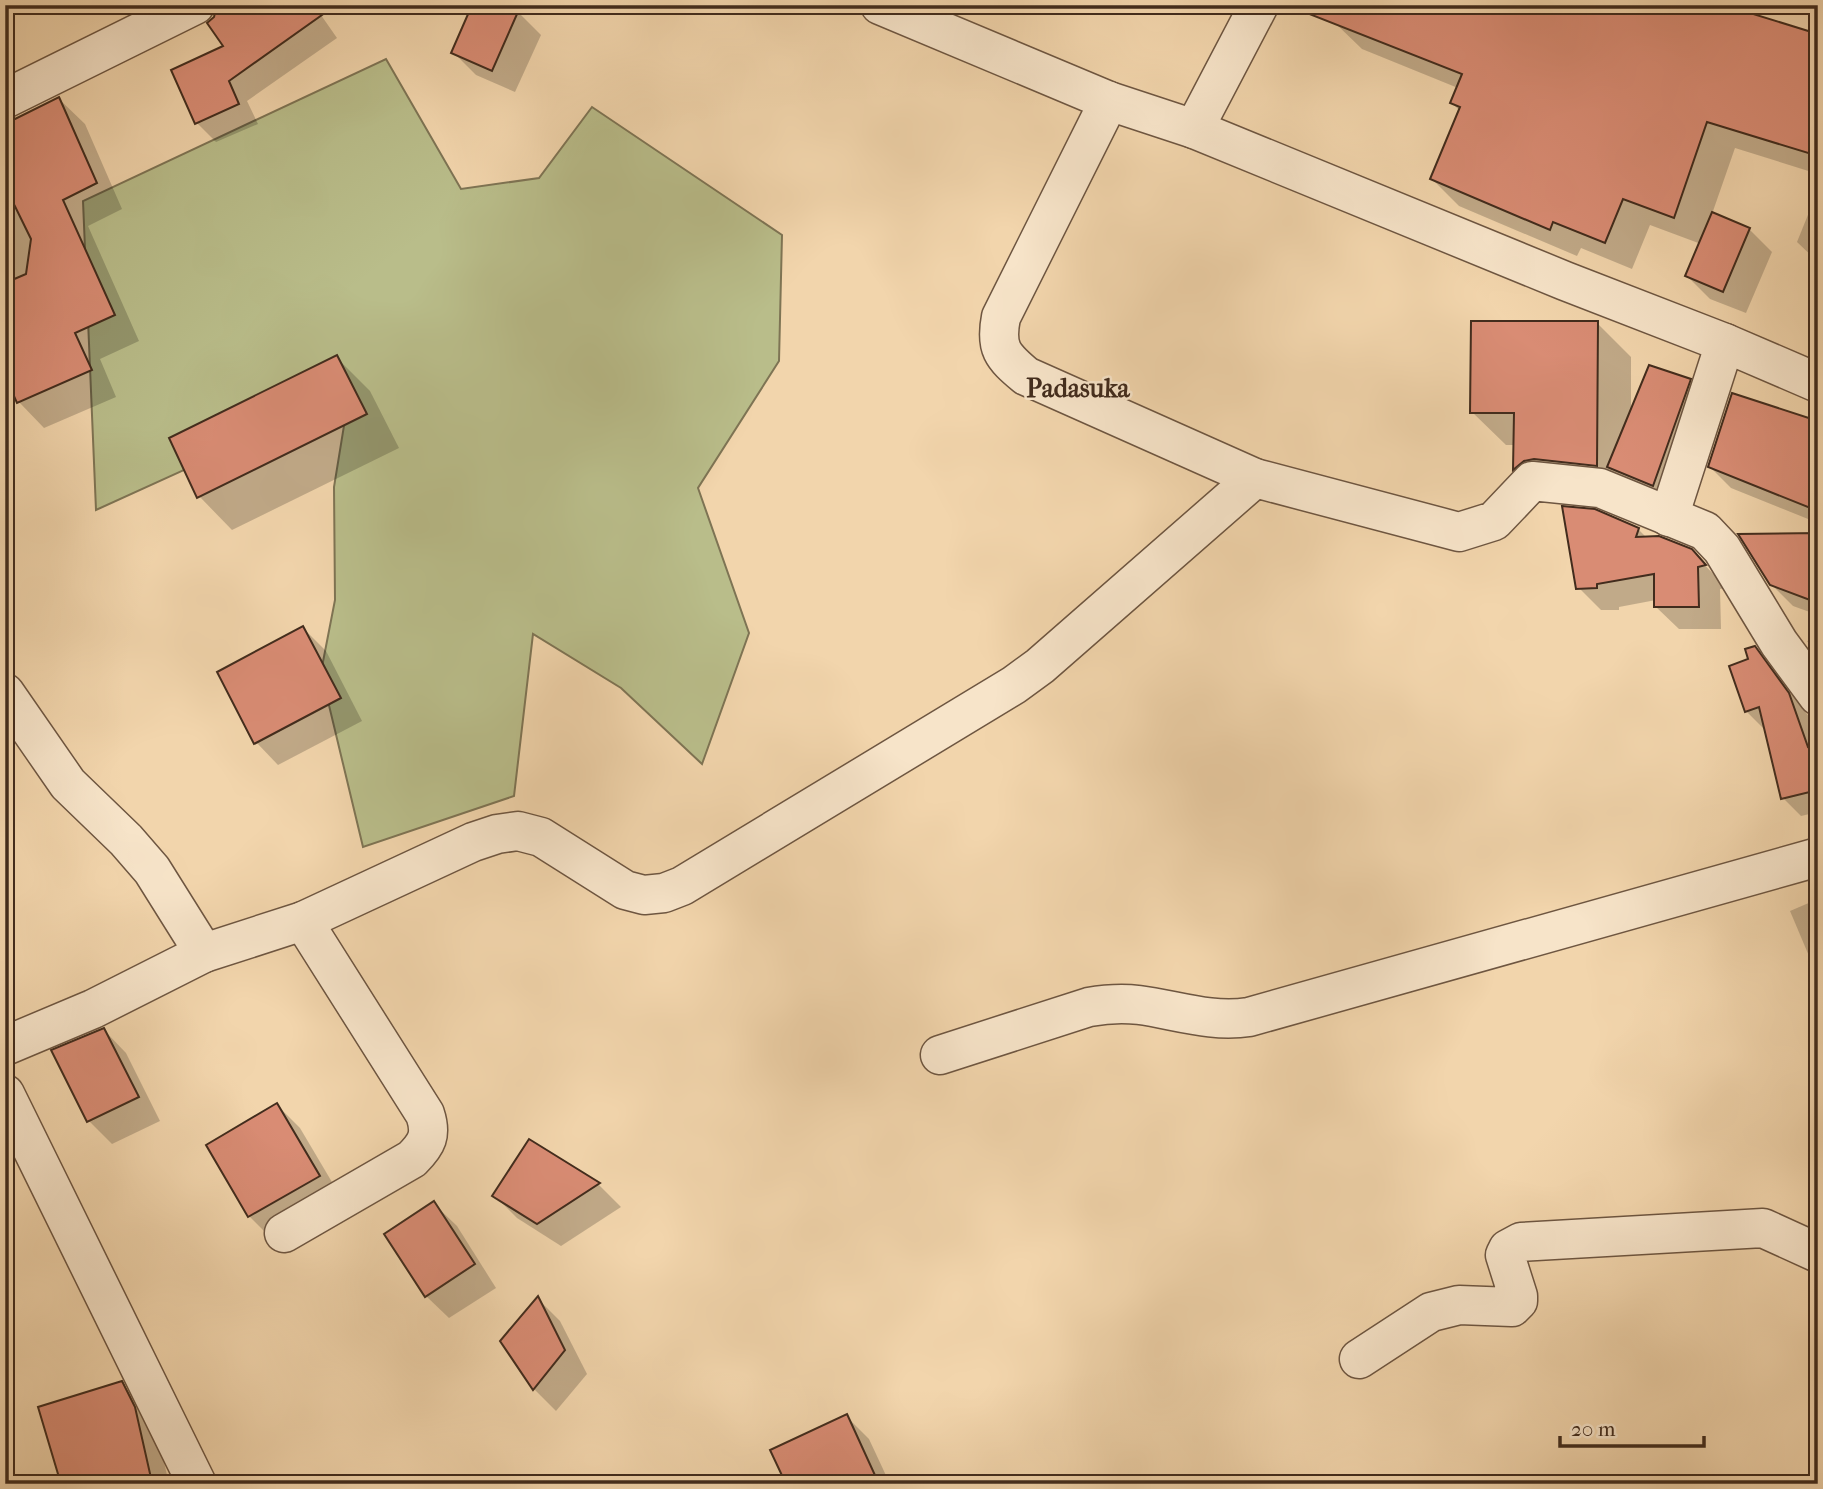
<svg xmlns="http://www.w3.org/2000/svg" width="1823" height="1489" font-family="'IM FELL French Canon',serif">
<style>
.green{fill:#b9bd8a;stroke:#7e7454;stroke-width:2}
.shadow{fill:#0003}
.building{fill:#d98c74;stroke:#422c1d;stroke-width:2}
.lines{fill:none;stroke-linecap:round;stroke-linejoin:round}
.street-casing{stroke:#6e5641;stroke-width:41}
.street{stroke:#f7e4c9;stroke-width:38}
.labels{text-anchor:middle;stroke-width:5;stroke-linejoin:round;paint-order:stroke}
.quarter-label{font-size:26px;font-weight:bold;fill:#422c1d;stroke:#f7e4c9}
</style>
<rect width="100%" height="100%" fill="#f2d5ac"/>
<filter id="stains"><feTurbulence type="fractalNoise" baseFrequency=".00286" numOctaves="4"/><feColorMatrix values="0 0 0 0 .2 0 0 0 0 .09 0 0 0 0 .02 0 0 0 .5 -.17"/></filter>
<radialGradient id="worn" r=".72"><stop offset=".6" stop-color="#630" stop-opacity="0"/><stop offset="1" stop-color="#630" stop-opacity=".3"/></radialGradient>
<!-- green -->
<path class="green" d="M 386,59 L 461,189 L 539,178 L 592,107 L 782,235 L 779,361 L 698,488 L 749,633 L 702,764 L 621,688 L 533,634 L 514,796 L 363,847 L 321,672 L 335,600 L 334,487 L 349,395 L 96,510 L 83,201 Z"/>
<!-- shadow -->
<g class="shadow">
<path d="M 314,5 L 337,38 L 247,101 L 258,124 L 216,142 L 197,123 L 225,47 Z"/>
<path d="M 518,12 L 541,35 L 515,92 L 476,75 L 453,52 Z"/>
<path d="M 1334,22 L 1818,40 L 1818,174 L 1735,148 L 1712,214 L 1749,229 L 1772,252 L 1746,313 L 1710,299 L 1687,276 L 1701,244 L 1650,225 L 1632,269 L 1581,248 L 1577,256 L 1459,206 L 1432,179 L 1460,111 L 1452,103 L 1458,88 L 1362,49 Z"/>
<path d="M 59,99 L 85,124 L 122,209 L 88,226 L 139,341 L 100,359 L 116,397 L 44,428 L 19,402 L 13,390 L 5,393 L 5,122 L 15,120 Z"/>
<path d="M 1818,190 L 1818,262 L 1797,242 Z"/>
<path d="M 1597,323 L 1631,357 L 1631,413 L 1690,380 L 1712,403 L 1676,508 L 1547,502 L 1514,469 L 1515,445 L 1506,445 L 1472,412 Z"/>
<path d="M 337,358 L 370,391 L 399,448 L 232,530 L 199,496 Z"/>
<path d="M 1818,424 L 1818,523 L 1731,488 L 1710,467 Z"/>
<path d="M 1638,529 L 1647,538 L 1691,551 L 1727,588 L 1720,589 L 1721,629 L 1679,629 L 1656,607 L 1656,600 L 1619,607 L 1619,610 L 1601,610 L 1578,587 Z"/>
<path d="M 1818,534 L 1818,615 L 1793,606 L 1771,584 Z"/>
<path d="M 303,628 L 326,651 L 362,721 L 278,765 L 256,742 Z"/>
<path d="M 1818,637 L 1818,656 L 1807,641 Z"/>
<path d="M 1760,657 L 1778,675 L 1810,718 L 1818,719 L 1818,812 L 1801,816 L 1783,798 L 1764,729 L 1746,711 Z"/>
<path d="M 1818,899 L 1818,964 L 1809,956 L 1790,911 Z"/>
<path d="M 104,1030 L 126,1053 L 160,1121 L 112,1144 L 89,1121 L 54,1051 Z"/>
<path d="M 277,1105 L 300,1128 L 342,1199 L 272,1239 L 249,1216 L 208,1145 Z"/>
<path d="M 529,1142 L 599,1185 L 621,1207 L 561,1246 L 517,1218 L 495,1196 Z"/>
<path d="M 434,1204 L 457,1226 L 496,1288 L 449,1318 L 426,1296 Z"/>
<path d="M 538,1299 L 560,1321 L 587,1374 L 556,1411 L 534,1389 L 502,1341 Z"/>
<path d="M 121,1383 L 144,1406 L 157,1431 L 169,1484 L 63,1484 Z"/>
<path d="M 846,1416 L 869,1439 L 890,1484 L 788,1484 Z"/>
</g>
<!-- building -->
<g class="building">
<path d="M 217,5 L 336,5 L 229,81 L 239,104 L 195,124 L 171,70 L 223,46 L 207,23 L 214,17 Z"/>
<path d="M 472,5 L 521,5 L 492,71 L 451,53 Z"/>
<path d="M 1295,5 L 1724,5 L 1818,34 L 1818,156 L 1707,122 L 1674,218 L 1623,199 L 1605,243 L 1553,222 L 1550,230 L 1430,179 L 1460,107 L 1450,103 L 1462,74 L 1294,8 Z"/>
<path d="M 59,97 L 97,183 L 63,200 L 115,315 L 75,333 L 92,370 L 17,403 L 5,376 L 5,283 L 26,274 L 31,239 L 5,186 L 5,121 L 15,119 Z"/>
<path d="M 1712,212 L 1750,228 L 1723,292 L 1685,276 Z"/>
<path d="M 1471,321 L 1598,321 L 1597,466 L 1534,459 L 1524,461 L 1513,470 L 1514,413 L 1470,413 Z"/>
<path d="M 337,355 L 367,414 L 197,498 L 169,438 Z"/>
<path d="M 1649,365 L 1691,379 L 1653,486 L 1607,467 Z"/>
<path d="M 1732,393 L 1818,421 L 1818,511 L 1708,467 Z"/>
<path d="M 1562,506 L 1595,509 L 1639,528 L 1636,537 L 1659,536 L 1692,549 L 1706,565 L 1698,567 L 1699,607 L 1654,607 L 1654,574 L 1597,584 L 1597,588 L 1576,589 Z"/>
<path d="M 1818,533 L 1818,603 L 1770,585 L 1738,534 Z"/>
<path d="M 303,626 L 341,698 L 254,744 L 217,672 Z"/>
<path d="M 1755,646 L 1789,693 L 1808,747 L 1818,744 L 1818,790 L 1781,799 L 1759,707 L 1745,712 L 1729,666 L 1748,659 L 1745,649 Z"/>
<path d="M 104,1028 L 139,1097 L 87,1122 L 51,1050 Z"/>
<path d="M 277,1103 L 320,1176 L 248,1217 L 206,1145 Z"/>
<path d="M 529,1139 L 600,1183 L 537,1224 L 492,1196 Z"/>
<path d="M 434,1201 L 475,1264 L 425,1297 L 384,1234 Z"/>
<path d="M 538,1296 L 565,1350 L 533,1390 L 500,1341 Z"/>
<path d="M 122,1381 L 135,1407 L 151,1478 L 128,1484 L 61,1484 L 38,1407 Z"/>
<path d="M 847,1414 L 879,1484 L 786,1484 L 770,1450 Z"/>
</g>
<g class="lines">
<!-- street casing -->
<g class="street-casing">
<g id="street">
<path d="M 880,5 L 1109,101 L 1194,129 L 1565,281 L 1725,343 L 1818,383"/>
<path d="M 5,99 L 195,5"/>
<path d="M 1109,101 L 1001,317 C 995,348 1002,356 1026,376 L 1255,478"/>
<path d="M 1194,129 L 1259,5"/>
<path d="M 1669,517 L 1725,343"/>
<path d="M 5,693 L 68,784 L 126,840 L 152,870 L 204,953 L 93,1009 L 5,1046"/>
<path d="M 204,953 L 303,921 L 473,842 L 497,834 L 518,831 L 541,837 L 625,890 L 644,895 L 664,893 L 682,886 L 1014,685 L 1040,666 L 1255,478 L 1459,532 L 1494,521 L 1532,481 L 1600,488 L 1705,531 L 1722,549 L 1779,643 L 1818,696"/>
<path d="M 940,1055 L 1089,1007 C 1106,1004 1122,1003 1139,1005 C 1176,1010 1211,1023 1249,1017 L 1818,857"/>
<path d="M 5,1094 L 197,1484"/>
<path d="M 284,1233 L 412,1159 C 427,1144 432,1135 425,1114 L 303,921"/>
<path d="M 1359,1359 L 1431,1312 L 1459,1305 L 1512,1307 L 1518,1301 L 1518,1296 L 1505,1255 L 1508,1249 L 1521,1242 L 1763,1228 L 1818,1253"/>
</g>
</g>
<!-- street -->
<use href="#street" class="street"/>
</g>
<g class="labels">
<!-- quarter labels -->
<g class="quarter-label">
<text x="1078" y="397">Padasuka</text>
</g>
</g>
<!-- margin -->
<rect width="1823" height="1489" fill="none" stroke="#f2d5ac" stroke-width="28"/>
<rect x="7" y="7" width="1809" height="1475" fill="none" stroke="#422c1d" stroke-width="3.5"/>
<rect x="14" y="14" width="1795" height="1461" fill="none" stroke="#422c1d" stroke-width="2"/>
<!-- scale -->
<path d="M1560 1436v10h144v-10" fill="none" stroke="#422c1d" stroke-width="3.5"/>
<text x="1571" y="1436" font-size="21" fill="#422c1d" stroke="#f7e4c9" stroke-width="5" paint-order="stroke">20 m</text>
<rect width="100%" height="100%" filter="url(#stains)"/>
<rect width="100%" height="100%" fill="url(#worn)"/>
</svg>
